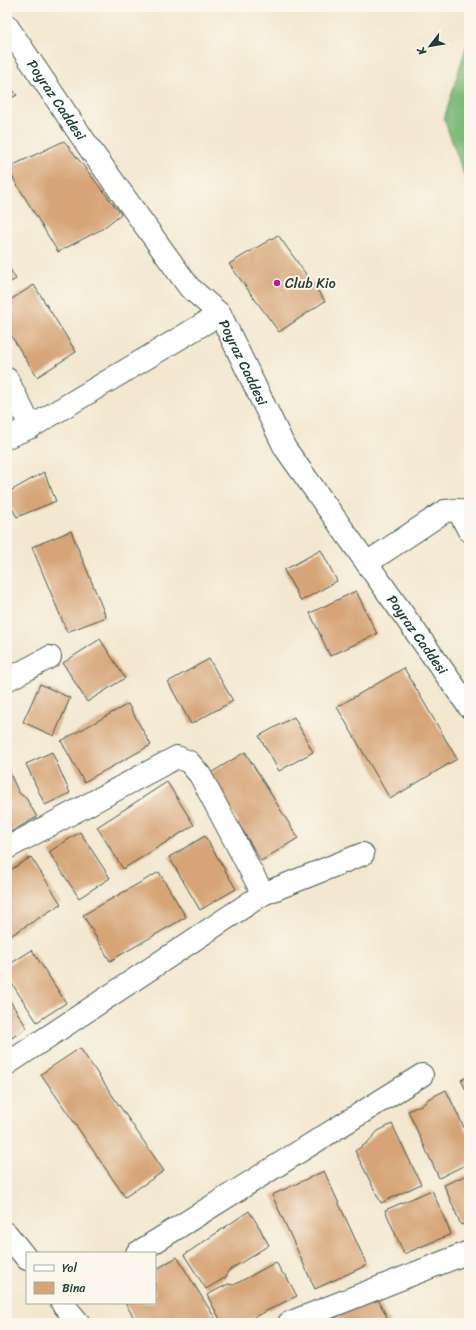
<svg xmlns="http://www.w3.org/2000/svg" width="476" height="1330" font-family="Sriracha,sans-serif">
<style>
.forest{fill:#7fbb79;stroke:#4f7c56}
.building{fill:#d6a477}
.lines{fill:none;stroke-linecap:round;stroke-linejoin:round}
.street-casing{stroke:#3f564b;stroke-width:24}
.secondary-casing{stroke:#3f564b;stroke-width:24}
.street{stroke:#fff;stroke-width:22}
.secondary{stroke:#fff;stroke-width:22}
.poi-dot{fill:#b5179e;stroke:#fbf7ec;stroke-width:1.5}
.labels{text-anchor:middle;stroke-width:4;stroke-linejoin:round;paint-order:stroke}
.street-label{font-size:14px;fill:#1f3d34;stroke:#fbf7ec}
.poi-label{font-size:14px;fill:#1f3d34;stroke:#fbf7ec;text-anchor:start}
</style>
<rect width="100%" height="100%" fill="#fbf7ec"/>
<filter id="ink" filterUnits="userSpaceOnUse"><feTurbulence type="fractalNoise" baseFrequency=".025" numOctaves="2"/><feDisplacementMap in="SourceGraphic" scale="8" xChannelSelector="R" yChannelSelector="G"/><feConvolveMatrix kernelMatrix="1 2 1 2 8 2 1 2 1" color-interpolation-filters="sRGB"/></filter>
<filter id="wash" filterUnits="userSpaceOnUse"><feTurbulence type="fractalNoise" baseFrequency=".012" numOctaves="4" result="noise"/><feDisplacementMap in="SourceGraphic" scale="16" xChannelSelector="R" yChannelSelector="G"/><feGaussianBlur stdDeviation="0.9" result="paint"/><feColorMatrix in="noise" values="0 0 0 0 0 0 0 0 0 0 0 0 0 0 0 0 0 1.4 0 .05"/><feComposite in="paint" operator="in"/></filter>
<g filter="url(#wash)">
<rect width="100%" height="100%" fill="#f3e7cf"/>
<!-- forest -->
<path class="forest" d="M 469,37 L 469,189 L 444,119 Z"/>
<g id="blocks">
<!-- building -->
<g class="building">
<path d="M 7,84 L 17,95 L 7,100 Z"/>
<path d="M 64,141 L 121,214 L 102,229 L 58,252 L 7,168 Z"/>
<path d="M 278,235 L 325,301 L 279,332 L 229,264 Z"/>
<path d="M 7,264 L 16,279 L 7,284 Z"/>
<path d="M 34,285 L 76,352 L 37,377 L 7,329 L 7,302 Z"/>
<path d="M 44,472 L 56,501 L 17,517 L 7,500 L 7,493 Z"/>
<path d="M 71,531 L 106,617 L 67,632 L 32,547 Z"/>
<path d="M 321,550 L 337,581 L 301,601 L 284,570 Z"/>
<path d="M 356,591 L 377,634 L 330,656 L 310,613 Z"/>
<path d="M 100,639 L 125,678 L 87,702 L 63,663 Z"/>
<path d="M 209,659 L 233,701 L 191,724 L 168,682 Z"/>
<path d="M 404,668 L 457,759 L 390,799 L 337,707 Z"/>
<path d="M 40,684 L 70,698 L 54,736 L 23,722 Z"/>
<path d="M 128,704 L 151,745 L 84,782 L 61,741 Z"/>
<path d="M 294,717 L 313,752 L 279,771 L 259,736 Z"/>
<path d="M 52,752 L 70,793 L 45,805 L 26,764 Z"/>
<path d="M 245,752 L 298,838 L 261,861 L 209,774 Z"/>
<path d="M 7,767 L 19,793 L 26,798 L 37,817 L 7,834 Z"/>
<path d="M 167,782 L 194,825 L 123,869 L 97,827 Z"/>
<path d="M 80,832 L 110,878 L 79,898 L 49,852 Z"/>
<path d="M 205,836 L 236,889 L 200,910 L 169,857 Z"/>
<path d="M 31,857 L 61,904 L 7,938 L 7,872 Z"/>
<path d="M 159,872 L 186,917 L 110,961 L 83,915 Z"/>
<path d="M 32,950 L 66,1003 L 37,1022 L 7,976 L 7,966 Z"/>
<path d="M 7,996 L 27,1028 L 7,1041 Z"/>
<path d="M 80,1048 L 164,1171 L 125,1197 L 41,1074 Z"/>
<path d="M 469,1076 L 469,1096 L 461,1080 Z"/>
<path d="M 446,1090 L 469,1138 L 469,1163 L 439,1178 L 408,1111 L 425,1103 L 428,1099 Z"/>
<path d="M 392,1124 L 421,1184 L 381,1203 L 355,1151 L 367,1143 L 378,1131 Z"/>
<path d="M 324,1171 L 367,1265 L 315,1289 L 272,1195 Z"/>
<path d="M 469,1174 L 469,1222 L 461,1225 L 444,1185 Z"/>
<path d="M 432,1190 L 451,1234 L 404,1254 L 385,1210 Z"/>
<path d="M 249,1211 L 261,1230 L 263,1235 L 269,1245 L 228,1271 L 226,1277 L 206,1289 L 184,1255 Z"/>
<path d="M 177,1257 L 218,1323 L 137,1323 L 125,1303 L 155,1303 L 155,1270 Z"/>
<path d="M 276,1262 L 282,1273 L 286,1276 L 297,1296 L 242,1323 L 222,1323 L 207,1295 L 228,1284 L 234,1285 Z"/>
<path d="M 375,1294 L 390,1323 L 327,1323 Z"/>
</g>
</g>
</g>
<g filter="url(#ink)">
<use href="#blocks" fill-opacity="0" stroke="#3f564b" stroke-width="1"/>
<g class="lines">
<!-- street casing -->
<g class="street-casing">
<g id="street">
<path d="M 7,379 L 31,427"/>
<path d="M 7,437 L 31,427 L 220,314"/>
<path d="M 367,563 L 445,511 L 458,510 L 469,531"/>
<path d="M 7,680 L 50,657"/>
<path d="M 7,848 L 177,757 L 189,762 L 200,775 L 263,894"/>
<path d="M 7,1064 L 263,894 L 363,854"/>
<path d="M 7,1234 L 27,1259"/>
<path d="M 137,1253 L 422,1075"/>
<path d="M 62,1303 L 79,1323"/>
<path d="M 289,1323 L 469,1252"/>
</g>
</g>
<!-- secondary casing -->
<g class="secondary-casing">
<g id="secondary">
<path id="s1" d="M 7,26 L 90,149 L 189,287 L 220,314 L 285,448 L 469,707"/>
</g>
</g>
<!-- street -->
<use href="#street" class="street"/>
<!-- secondary -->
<use href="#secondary" class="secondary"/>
</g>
</g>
<!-- markers -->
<circle class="poi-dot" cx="277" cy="283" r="4"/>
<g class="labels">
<!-- street labels -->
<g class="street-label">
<text dy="5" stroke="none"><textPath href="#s1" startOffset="89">Poyraz Caddesi</textPath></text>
<text dy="5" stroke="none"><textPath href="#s1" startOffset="413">Poyraz Caddesi</textPath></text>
<text dy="5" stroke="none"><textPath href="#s1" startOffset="737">Poyraz Caddesi</textPath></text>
</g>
<!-- poi labels -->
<g class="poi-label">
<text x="285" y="288">Club Kio</text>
</g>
</g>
<!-- margin -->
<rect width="476" height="1330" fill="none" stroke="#fbf7ec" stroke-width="24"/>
<!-- legend -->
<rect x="26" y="1252" width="130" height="52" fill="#fbf7ec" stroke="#a3ada2"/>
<rect x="34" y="1265" width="20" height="6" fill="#ffffff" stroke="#a3ada2"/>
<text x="62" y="1272" font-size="12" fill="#1f3d34">Yol</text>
<rect x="34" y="1282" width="20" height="12" fill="#d6a477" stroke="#a3ada2"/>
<text x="62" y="1292" font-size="12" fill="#1f3d34">Bina</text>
<!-- north arrow -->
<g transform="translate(430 46) rotate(239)" stroke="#fbf7ec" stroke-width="3" paint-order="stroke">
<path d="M0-3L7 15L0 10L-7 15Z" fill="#1f3d34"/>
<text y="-6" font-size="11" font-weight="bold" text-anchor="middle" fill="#1f3d34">K</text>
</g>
</svg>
